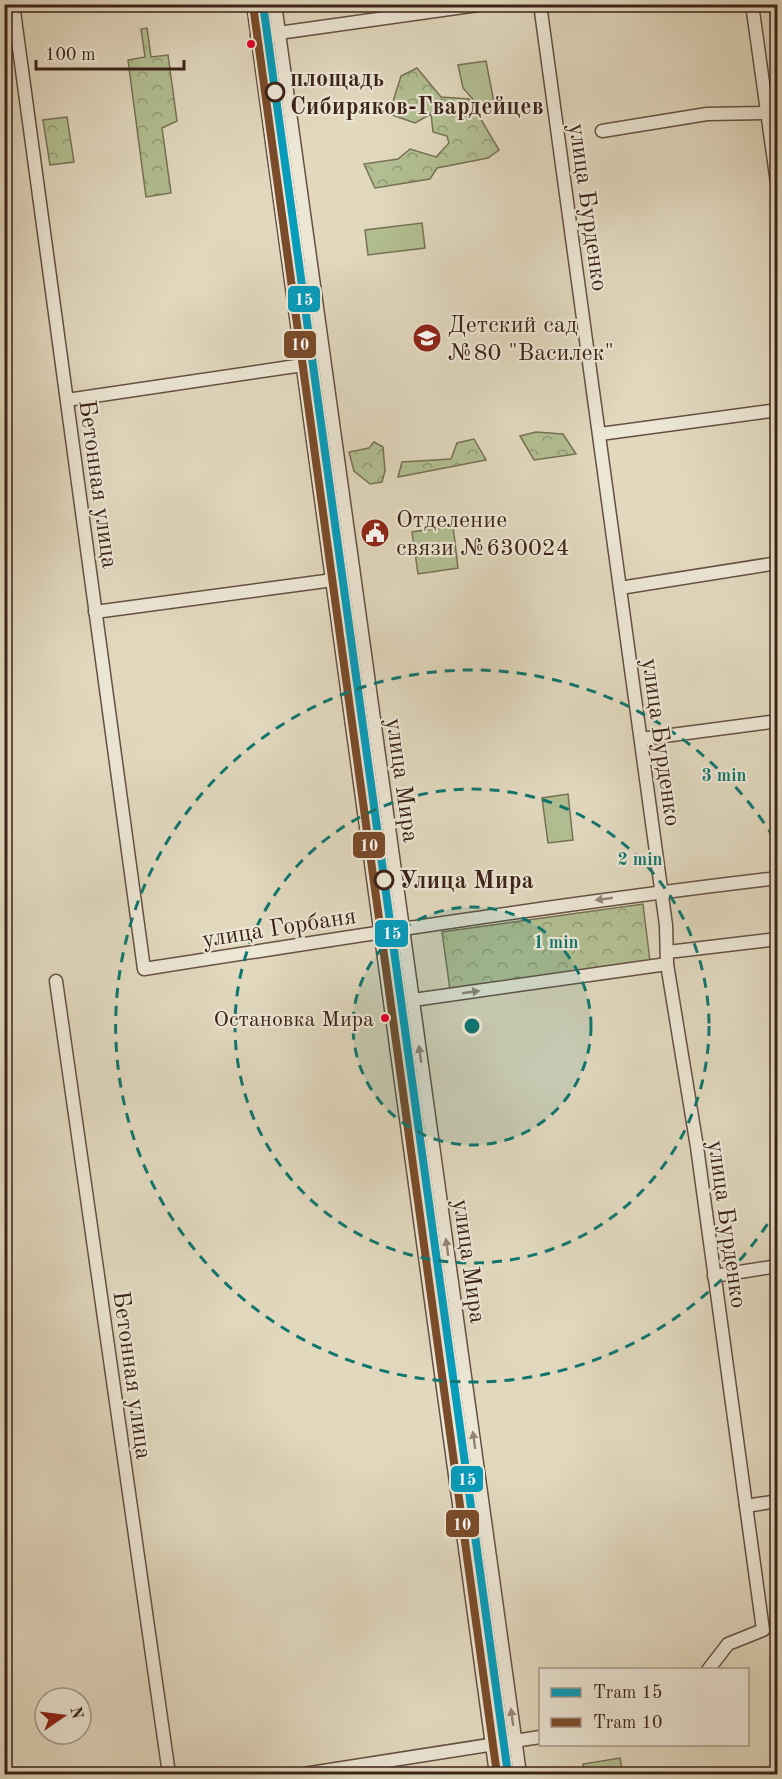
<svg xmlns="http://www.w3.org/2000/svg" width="782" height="1779" font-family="'Old Standard TT',serif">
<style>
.green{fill:#b2bf92;stroke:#777155;stroke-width:1.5}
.forest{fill:url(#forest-crowns);stroke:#777155;stroke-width:1.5}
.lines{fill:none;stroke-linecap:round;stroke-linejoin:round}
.minor-casing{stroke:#655042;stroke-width:15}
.minor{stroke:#ece6d5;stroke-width:12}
.tram-1-casing{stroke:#ece6d5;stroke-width:12}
.tram-2-casing{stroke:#ece6d5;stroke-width:12}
.tram-1{stroke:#069cbc;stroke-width:8}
.tram-2{stroke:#7a4b2a;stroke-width:8}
.oneway{fill:#948476}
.ring{fill:none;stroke:#0f766e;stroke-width:3;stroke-dasharray:10 8}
.bus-dot{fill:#e4002b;stroke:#ece6d5;stroke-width:2}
.stop-dot{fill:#ece6d5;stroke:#3c2318;stroke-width:3}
.labels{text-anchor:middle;stroke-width:4.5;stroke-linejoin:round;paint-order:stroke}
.bus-label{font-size:22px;fill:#3c2318;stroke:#ece6d5;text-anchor:end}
.stop-label{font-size:24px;font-weight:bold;fill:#3c2318;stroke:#ece6d5;text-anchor:start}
.street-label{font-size:24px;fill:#3c2318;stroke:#ece6d5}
.poi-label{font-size:24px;fill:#3c2318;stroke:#ece6d5;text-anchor:start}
.centre{fill:#0f766e;stroke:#ece6d5;stroke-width:3}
.ring-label{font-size:18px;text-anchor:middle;font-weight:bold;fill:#0f766e;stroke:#ece6d5;stroke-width:4.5;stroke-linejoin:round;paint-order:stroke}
.line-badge{stroke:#ece6d5;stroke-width:2}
.badge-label{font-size:16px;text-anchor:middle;font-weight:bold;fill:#fff}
</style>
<defs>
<pattern id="forest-crowns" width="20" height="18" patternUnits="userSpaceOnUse" patternTransform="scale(1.5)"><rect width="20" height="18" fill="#b2bf92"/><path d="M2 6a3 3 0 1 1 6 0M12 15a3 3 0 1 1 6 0" fill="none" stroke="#929b76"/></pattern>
</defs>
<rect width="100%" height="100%" fill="#e1d8be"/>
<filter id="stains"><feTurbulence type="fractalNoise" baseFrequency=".00333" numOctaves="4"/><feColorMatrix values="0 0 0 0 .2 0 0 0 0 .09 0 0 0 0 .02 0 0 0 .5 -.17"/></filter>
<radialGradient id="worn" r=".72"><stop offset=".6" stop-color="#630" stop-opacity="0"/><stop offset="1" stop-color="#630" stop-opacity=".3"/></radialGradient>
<!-- green -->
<g class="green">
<path d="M 486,61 L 495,108 L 483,111 L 463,88 L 458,65 Z"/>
<path d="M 422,223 L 425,248 L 368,255 L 365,230 Z"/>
<path d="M 453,526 L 458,568 L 418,574 L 412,532 Z"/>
<path d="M 568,794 L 573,840 L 548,843 L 542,798 Z"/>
<path d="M 620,1758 L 623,1774 L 585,1774 L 583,1764 Z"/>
</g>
<!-- forest -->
<g class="forest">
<path d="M 147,28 L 151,57 L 168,55 L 177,121 L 162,128 L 171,193 L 146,197 L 128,60 L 145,57 L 141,29 Z"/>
<path d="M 417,68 L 441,97 L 469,99 L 499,150 L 488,158 L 437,168 L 430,179 L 375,188 L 364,164 L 398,159 L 410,149 L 436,157 L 449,143 L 447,136 L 433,132 L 431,114 L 415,123 L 389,114 L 401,76 Z"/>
<path d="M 67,117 L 74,162 L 50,165 L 43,120 Z"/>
<path d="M 536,432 L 563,434 L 576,454 L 534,460 L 520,436 Z"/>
<path d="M 474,439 L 486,460 L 398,477 L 402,462 L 451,459 L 457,443 Z"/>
<path d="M 374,442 L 383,447 L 385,471 L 382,482 L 370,484 L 354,471 L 349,452 L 369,448 Z"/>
<path d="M 643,904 L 650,961 L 450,990 L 442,932 Z"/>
</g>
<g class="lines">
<!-- minor casing -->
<g class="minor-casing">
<g id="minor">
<path d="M 13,4 L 144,969 C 354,936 565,903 778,878"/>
<path d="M 253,4 L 496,1774"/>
<path d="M 275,4 L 520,1774"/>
<path d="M 540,4 L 666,925 L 667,964 L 697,1147 L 763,1630 L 728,1644 L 708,1670"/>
<path d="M 752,4 L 778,190"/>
<path d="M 257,36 L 485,4"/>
<path d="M 602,131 L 707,114 L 766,113 L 778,109"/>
<path d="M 67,400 L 303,365"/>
<path d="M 600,434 L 778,410"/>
<path d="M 620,588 L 778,563"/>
<path d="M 95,612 L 333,580"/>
<path d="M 641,739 L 778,721"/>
<path d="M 668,952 L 778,939"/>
<path d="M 56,981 L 169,1774"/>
<path d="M 413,1000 L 667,964"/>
<path d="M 714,1276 L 778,1266"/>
<path d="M 746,1506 L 778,1501"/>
<path d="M 304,1774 L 540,1737"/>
</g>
</g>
<!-- minor -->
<use href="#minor" class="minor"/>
<!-- tram-1 casing -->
<g class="tram-1-casing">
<path id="tram-1" d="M 263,4 L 508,1774"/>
</g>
<!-- tram-2 casing -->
<g class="tram-2-casing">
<path id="tram-2" d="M 253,5 L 497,1774"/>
</g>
<!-- tram-1 -->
<use href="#tram-1" class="tram-1"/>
<!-- tram-2 -->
<use href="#tram-2" class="tram-2"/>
</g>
<!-- one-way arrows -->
<defs><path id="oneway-solid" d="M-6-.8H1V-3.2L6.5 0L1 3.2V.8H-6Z" transform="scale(1.5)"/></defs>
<g class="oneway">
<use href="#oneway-solid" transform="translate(604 899) rotate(172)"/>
<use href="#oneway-solid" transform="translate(471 992) rotate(-8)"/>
<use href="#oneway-solid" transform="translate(420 1054) rotate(-98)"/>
<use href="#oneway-solid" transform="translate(447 1247) rotate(-98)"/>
<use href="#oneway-solid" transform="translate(474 1440) rotate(-98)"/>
<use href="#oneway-solid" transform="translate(512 1717) rotate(-98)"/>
</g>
<!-- distance rings -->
<circle cx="472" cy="1026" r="119" fill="#0f766e" fill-opacity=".12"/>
<g class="ring">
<circle cx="472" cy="1026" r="119"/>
<circle cx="472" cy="1026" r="237"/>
<path d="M777 1209A356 356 0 1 1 777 843"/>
</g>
<!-- icons -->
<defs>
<g id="school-disc" transform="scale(1.5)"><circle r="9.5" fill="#8f2418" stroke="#ece6d5"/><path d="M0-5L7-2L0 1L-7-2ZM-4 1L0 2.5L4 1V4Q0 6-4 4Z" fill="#fff"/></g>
<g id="civic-disc" transform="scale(1.5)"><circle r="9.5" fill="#8f2418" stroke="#ece6d5"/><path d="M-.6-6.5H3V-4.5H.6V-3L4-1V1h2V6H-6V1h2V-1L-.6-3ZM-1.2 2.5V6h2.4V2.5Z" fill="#fff"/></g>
</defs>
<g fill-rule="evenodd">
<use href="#school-disc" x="427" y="338"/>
<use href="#civic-disc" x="375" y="533"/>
</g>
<!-- markers -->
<g class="bus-dot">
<circle cx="251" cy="44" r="5"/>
<circle cx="385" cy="1018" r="5"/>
</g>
<g class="stop-dot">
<circle cx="275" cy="92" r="9"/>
<circle cx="384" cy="880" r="9"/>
</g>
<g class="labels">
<!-- bus labels -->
<g class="bus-label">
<text x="374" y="1026">Остановка Мира</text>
</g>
<!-- stop labels -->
<g class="stop-label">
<text x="290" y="86">площадь<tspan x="290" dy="28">Сибиряков-Гвардейцев</tspan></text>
<text x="399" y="888">Улица Мира</text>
</g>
<!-- street labels -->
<g class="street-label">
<text transform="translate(589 207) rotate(82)" y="8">улица Бурденко</text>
<text transform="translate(99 484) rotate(82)" y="8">Бетонная улица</text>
<text transform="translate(662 742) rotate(82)" y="8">улица Бурденко</text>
<text transform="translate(403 780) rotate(82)" y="8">улица Мира</text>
<text transform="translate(279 927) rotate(-9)" y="8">улица Горбаня</text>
<text transform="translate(728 1224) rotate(82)" y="8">улица Бурденко</text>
<text transform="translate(470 1261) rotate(82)" y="8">улица Мира</text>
<text transform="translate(133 1375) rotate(82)" y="8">Бетонная улица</text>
</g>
<!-- poi labels -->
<g class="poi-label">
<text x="448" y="332">Детский сад<tspan x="448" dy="28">№80 "Василек"</tspan></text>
<text x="396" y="527">Отделение<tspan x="396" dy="28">связи №630024</tspan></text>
</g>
</g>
<circle cx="472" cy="1026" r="9" class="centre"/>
<g class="ring-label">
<text x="724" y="781">3 min</text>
<text x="640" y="865">2 min</text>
<text x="556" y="948">1 min</text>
</g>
<g class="line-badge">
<rect x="287" y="285" width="34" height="28" rx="6" fill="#069cbc"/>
<rect x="283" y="330" width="34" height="29" rx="6" fill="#7a4b2a"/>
<rect x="352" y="831" width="34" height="28" rx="6" fill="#7a4b2a"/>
<rect x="374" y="919" width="35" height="29" rx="6" fill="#069cbc"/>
<rect x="450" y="1465" width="34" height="28" rx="6" fill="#069cbc"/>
<rect x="445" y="1509" width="35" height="29" rx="6" fill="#7a4b2a"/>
</g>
<g class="badge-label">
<text x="304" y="305">15</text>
<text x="300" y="350">10</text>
<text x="369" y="851">10</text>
<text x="392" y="939">15</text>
<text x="467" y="1485">15</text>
<text x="462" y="1530">10</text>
</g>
<!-- margin -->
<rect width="782" height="1779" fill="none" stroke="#e1d8be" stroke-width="24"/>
<rect x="6" y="6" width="770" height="1767" fill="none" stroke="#3c2318" stroke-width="3"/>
<rect x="12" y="12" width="758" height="1755" fill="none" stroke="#3c2318" stroke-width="1.5"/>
<!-- legend -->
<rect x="539" y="1668" width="210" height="78" fill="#ece6d5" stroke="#a69889" stroke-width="1.5"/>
<rect x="551" y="1688" width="30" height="9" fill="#069cbc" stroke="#a69889" stroke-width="1.5"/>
<text x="593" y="1698" font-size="18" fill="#3c2318">Tram 15</text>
<rect x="551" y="1718" width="30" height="9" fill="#7a4b2a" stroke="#a69889" stroke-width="1.5"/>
<text x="593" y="1728" font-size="18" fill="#3c2318">Tram 10</text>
<!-- north arrow -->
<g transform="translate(63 1716) rotate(76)"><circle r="28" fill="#ece6d5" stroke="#a69889" stroke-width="1.5"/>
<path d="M0-4.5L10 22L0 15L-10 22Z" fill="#8f2418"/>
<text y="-9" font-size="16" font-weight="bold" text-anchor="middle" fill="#3c2318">N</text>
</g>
<!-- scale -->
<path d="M36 60v9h148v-9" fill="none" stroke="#3c2318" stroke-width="3"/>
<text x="45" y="60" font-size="18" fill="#3c2318" stroke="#ece6d5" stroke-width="4.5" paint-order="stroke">100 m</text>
<rect width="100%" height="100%" filter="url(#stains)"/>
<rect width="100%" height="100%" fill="url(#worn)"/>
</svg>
